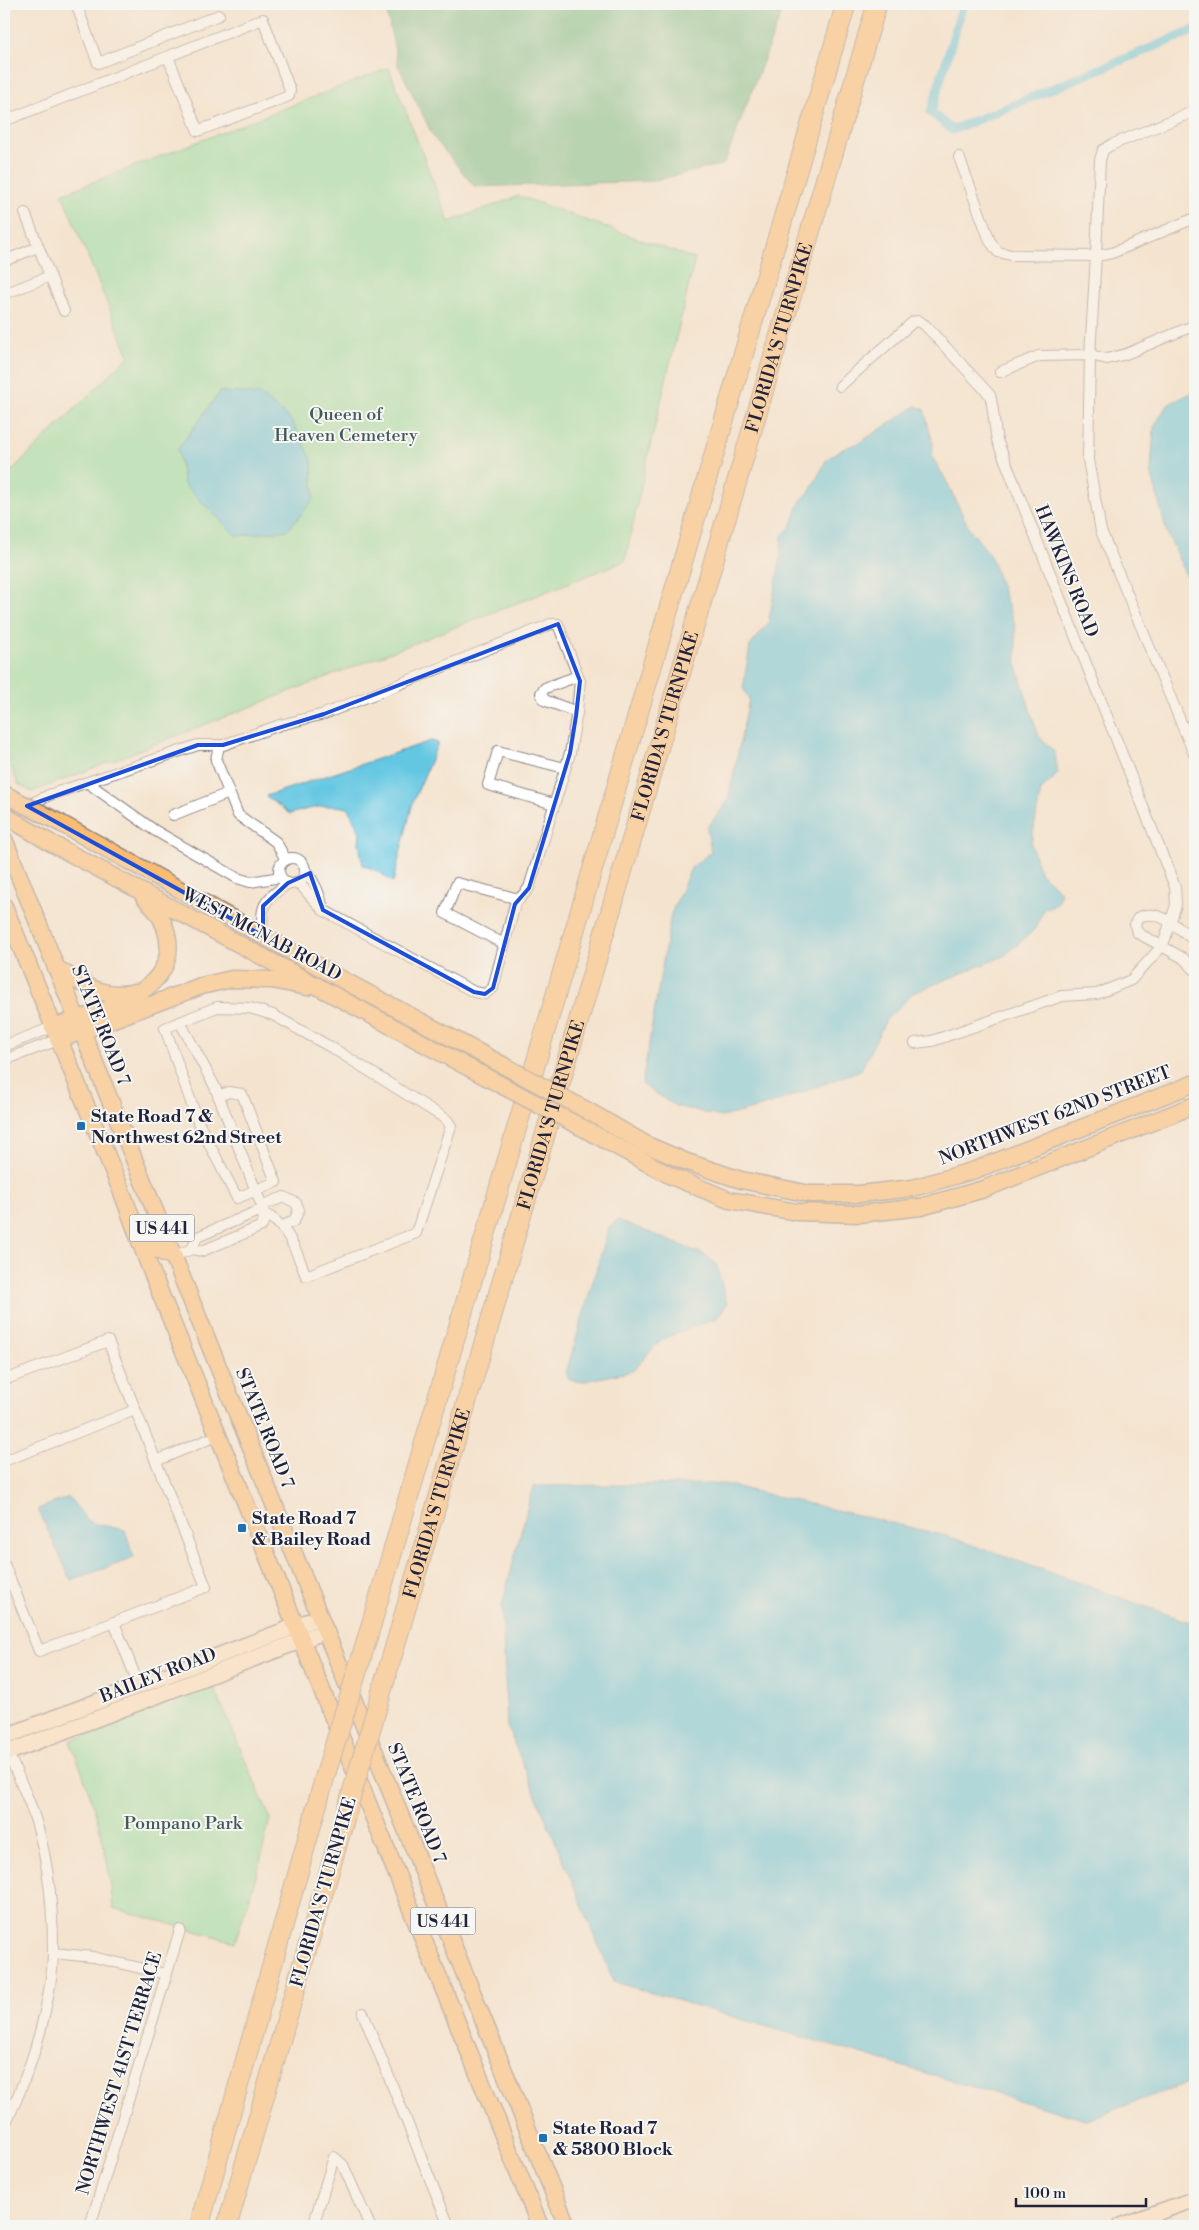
<svg xmlns="http://www.w3.org/2000/svg" width="1199" height="2230" font-family="'Libre Bodoni',serif">
<style>
.green{fill:#8be0a2;stroke:#56816e}
.forest{fill:#70be88;stroke:#497062}
.water{fill:#64c7e2;stroke:#43748e}
.lines{fill:none;stroke-linecap:round;stroke-linejoin:round}
.canal{stroke:#64c7e2;stroke-width:9}
.street-casing{stroke:#8b8385;stroke-width:12}
.secondary-casing{stroke:#8b8385;stroke-width:18}
.primary-casing{stroke:#8b8385;stroke-width:19}
.highway-casing{stroke:#8b8385;stroke-width:21}
.street{stroke:#fff;stroke-width:10}
.secondary{stroke:#fee4c6;stroke-width:15}
.primary{stroke:#fdbc70;stroke-width:16}
.highway{stroke:#fdbc70;stroke-width:19}
.primary-bridge-casing{stroke:#8b8385;stroke-width:19;stroke-linecap:butt}
.highway-bridge-casing{stroke:#8b8385;stroke-width:21;stroke-linecap:butt}
.primary-bridge{stroke:#fdbc70;stroke-width:16}
.highway-bridge{stroke:#fdbc70;stroke-width:19}
.marked{fill:none;stroke:#1d4ed8;stroke-width:4;stroke-linejoin:round}
.poi-dot{fill:#1f6fb2;stroke:#f6f6f2;stroke-width:2}
.labels{text-anchor:middle;stroke-width:4;stroke-linejoin:round;paint-order:stroke}
.shield{fill:#f6f6f2;stroke:#626272;stroke-width:1}
.shield-label{font-size:16px;font-weight:bold;fill:#22223b}
.street-label{font-size:18px;fill:#22223b;stroke:#f6f6f2}
.park-label{font-size:18px;fill:#425b5a;stroke:#f6f6f2}
.poi-label{font-size:18px;font-weight:bold;fill:#22223b;stroke:#f6f6f2;text-anchor:start}
</style>
<rect width="100%" height="100%" fill="#f6f6f2"/>
<filter id="ink" filterUnits="userSpaceOnUse"><feTurbulence type="fractalNoise" baseFrequency=".02" numOctaves="2"/><feDisplacementMap in="SourceGraphic" scale="10" xChannelSelector="R" yChannelSelector="G"/><feConvolveMatrix kernelMatrix="1 2 1 2 8 2 1 2 1" color-interpolation-filters="sRGB"/></filter>
<filter id="wash" filterUnits="userSpaceOnUse"><feTurbulence type="fractalNoise" baseFrequency=".0096" numOctaves="4" result="noise"/><feDisplacementMap in="SourceGraphic" scale="20" xChannelSelector="R" yChannelSelector="G"/><feGaussianBlur stdDeviation="1.12" result="paint"/><feColorMatrix in="noise" values="0 0 0 0 0 0 0 0 0 0 0 0 0 0 0 0 0 1.4 0 .05"/><feComposite in="paint" operator="in"/></filter>
<g filter="url(#wash)">
<rect width="100%" height="100%" fill="#f4e4cf"/>
<!-- green -->
<g class="green">
<path d="M 389,68 L 449,222 L 519,196 L 695,259 L 649,451 L 625,561 L 32,792 L 18,784 L 4,750 L 4,478 L 129,356 L 62,194 Z"/>
<path d="M 213,1685 L 270,1818 L 259,1867 L 235,1942 L 113,1908 C 108,1848 93,1797 70,1741 Z"/>
</g>
<!-- forest -->
<path class="forest" d="M 385,4 L 785,4 L 724,164 L 653,181 L 475,187 L 434,138 L 398,65 Z"/>
<!-- water -->
<g class="water">
<path d="M 1195,391 L 1195,596 L 1166,530 L 1151,471 L 1154,427 L 1167,405 Z"/>
<path d="M 220,392 L 259,394 L 291,420 L 312,459 L 314,499 L 288,530 L 236,536 L 184,484 L 178,449 Z"/>
<path d="M 916,406 L 924,409 L 933,444 L 932,457 L 946,480 L 969,528 L 990,555 L 1015,626 L 1017,666 L 1038,735 L 1055,753 L 1058,774 L 1041,790 L 1031,844 L 1040,872 L 1061,892 L 1056,905 L 1044,909 L 1034,930 L 1004,956 L 913,993 L 886,1020 L 861,1070 L 768,1105 L 722,1117 L 675,1106 L 642,1084 L 671,914 L 691,868 L 711,852 L 707,828 L 728,801 L 749,699 L 743,688 L 750,646 L 768,624 L 781,556 L 782,535 L 791,526 L 801,500 L 810,491 L 827,459 L 843,449 L 859,443 Z"/>
<path d="M 431,741 L 438,743 L 413,802 L 393,882 L 379,872 L 363,865 L 359,844 L 360,832 L 348,808 C 327,803 311,808 290,814 L 266,796 Z"/>
<path d="M 618,1220 L 705,1255 L 716,1264 L 727,1304 L 717,1318 L 667,1337 L 655,1346 L 633,1371 L 580,1382 L 569,1379 L 566,1373 L 609,1227 Z"/>
<path d="M 724,1484 L 947,1536 L 1195,1624 L 1195,2080 L 1086,2120 L 614,1982 L 507,1726 L 502,1605 L 533,1486 Z"/>
<path d="M 69,1497 L 84,1517 L 92,1523 L 125,1530 L 134,1558 L 71,1580 L 38,1509 Z"/>
</g>
<g class="lines">
<!-- canal -->
<path class="canal" d="M 963,4 L 931,112 L 952,130 L 1195,30"/>
</g>
</g>
<g filter="url(#ink)">
<g class="lines">
<!-- street casing -->
<g class="street-casing">
<g id="street">
<path d="M 76,4 L 98,63 L 219,15"/>
<path d="M 1195,111 L 1111,145 L 1103,150 L 1100,160 L 1096,256 L 1090,355 L 1088,460 L 1101,531 L 1195,756"/>
<path d="M 4,121 L 263,19 L 290,90 L 289,96 L 198,131 L 168,57"/>
<path d="M 959,157 L 990,241 L 998,252 L 1011,255 L 1096,256 L 1112,253 L 1195,218"/>
<path d="M 25,213 L 64,311"/>
<path d="M 4,261 L 38,247"/>
<path d="M 4,294 L 50,276"/>
<path d="M 1000,372 L 1039,356 L 1090,355 L 1107,359 L 1126,354 L 1195,325"/>
<path d="M 840,386 L 913,322 L 918,321 L 925,325 L 990,395 C 994,410 994,425 997,440 L 1175,887 L 1176,905 L 1163,945 L 1131,980 L 1097,994 L 1062,996 L 932,1041 L 915,1043"/>
<path d="M 577,712 L 544,700 L 541,693 L 545,688 L 578,676"/>
<path d="M 219,745 L 216,760 L 238,815 L 276,842 L 286,860"/>
<path d="M 88,783 L 154,830 L 237,878 L 250,882 L 281,877"/>
<path d="M 554,804 L 488,785 L 498,751 L 565,768"/>
<path d="M 173,815 L 229,793"/>
<path d="M 4,817 L 49,795 L 198,745 L 223,745 L 280,725 L 324,714 L 551,624 L 558,624 L 580,681 L 577,712 L 570,753 L 529,888 L 515,904 L 493,988 L 485,994 L 474,992 L 323,910 L 298,882"/>
<circle cx="292" cy="871" r="13"/>
<path d="M 305,870 C 315,882 320,893 323,909"/>
<path d="M 263,936 C 260,904 263,902 288,883"/>
<path d="M 1195,941 C 1180,929 1159,908 1139,917 C 1134,923 1134,926 1138,933 L 1183,958 L 1195,970"/>
<path d="M 504,944 L 445,913 L 457,883 L 519,899"/>
<path d="M 4,1046 L 53,1027"/>
<path d="M 4,1060 L 58,1040"/>
<path d="M 263,1205 L 284,1197 L 296,1203 L 299,1210 L 294,1221 L 281,1227"/>
<path d="M 192,1249 L 197,1237 L 256,1212 C 286,1217 296,1251 306,1276 L 416,1233 L 451,1126 L 446,1119 L 334,1049 L 273,1015 L 250,1008 L 217,1007 L 165,1028 L 198,1122 L 237,1198 L 276,1182 L 242,1094 L 229,1092 L 218,1096"/>
<path d="M 174,1256 L 192,1249 L 202,1251 L 262,1226 L 265,1214 L 215,1087 L 180,1022"/>
<path d="M 4,1380 L 108,1341 L 206,1587 L 39,1651 L 4,1564"/>
<path d="M 4,1461 L 135,1410"/>
<path d="M 156,1461 L 219,1435"/>
<path d="M 114,1622 L 139,1686"/>
<path d="M 4,1745 C 13,1764 22,1784 30,1804 C 47,1849 53,1903 53,1951 C 53,1985 40,2038 28,2070 C 21,2089 14,2108 4,2126"/>
<path d="M 53,1953 L 93,1957 L 166,1974"/>
<path d="M 363,2013 L 449,2226"/>
<path d="M 1152,2215 L 1154,2226"/>
<path d="M 90,2226 L 180,1930"/>
<path d="M 313,2226 L 334,2157 L 343,2165 L 370,2226"/>
</g>
</g>
<!-- secondary casing -->
<g class="secondary-casing">
<g id="secondary">
<path d="M 4,1737 L 320,1617"/>
<path d="M 4,1754 L 326,1631"/>
<path d="M 1120,2226 L 1195,2199"/>
</g>
</g>
<!-- primary casing -->
<g class="primary-casing">
<g id="primary">
<path d="M 62,824 L 343,980 L 512,1070"/>
<path d="M 4,839 L 567,2226"/>
<path d="M 49,842 L 501,1085"/>
<path d="M 4,906 L 123,1195 L 150,1268 L 540,2226"/>
<path d="M 56,968 C 83,984 103,1000 136,992"/>
<path d="M 53,1027 C 100,1012 194,990 162,920 C 158,911 149,903 143,895"/>
<path d="M 58,1040 L 201,986 L 232,979 L 272,980 L 307,987"/>
<path d="M 588,1111 L 647,1145 L 687,1162 L 741,1180 L 810,1194 L 859,1194 L 913,1188 L 975,1170 L 1195,1083"/>
<path d="M 581,1127 L 671,1176 L 729,1200 L 797,1212 L 859,1214 L 921,1207 L 984,1189 L 1195,1105"/>
<path d="M 143,1229 C 151,1244 157,1253 174,1256"/>
</g>
</g>
<!-- highway casing -->
<g class="highway-casing">
<g id="highway">
<path d="M 367,1639 L 846,4"/>
<path id="s1" d="M 385,1680 L 877,4"/>
<path d="M 199,2226 L 326,1773"/>
<path d="M 227,2226 L 347,1810"/>
</g>
</g>
<!-- street -->
<use href="#street" class="street"/>
<!-- secondary -->
<use href="#secondary" class="secondary"/>
<!-- primary -->
<use href="#primary" class="primary"/>
<!-- highway -->
<use href="#highway" class="highway"/>
<!-- primary-bridge casing -->
<g class="primary-bridge-casing">
<g id="primary-bridge">
<path d="M 4,794 L 62,824"/>
<path d="M 4,815 L 49,842"/>
<path d="M 512,1070 L 588,1111"/>
<path d="M 501,1085 L 581,1127"/>
</g>
</g>
<!-- highway-bridge casing -->
<g class="highway-bridge-casing">
<g id="highway-bridge">
<path d="M 326,1773 L 367,1639"/>
<path d="M 347,1810 L 385,1680"/>
</g>
</g>
<!-- primary-bridge -->
<use href="#primary-bridge" class="primary-bridge"/>
<!-- highway-bridge -->
<use href="#highway-bridge" class="highway-bridge"/>
</g>
</g>
<!-- marked area -->
<path d="M0 0H1199V2230H0ZM 558,624 L 580,681 L 576,716 L 570,753 L 529,888 L 515,904 L 493,988 L 485,994 L 474,992 L 323,910 L 310,873 L 288,883 L 263,906 L 263,936 L 27,806 L 198,745 L 223,745 L 324,714 Z" fill="#f4e4cf" fill-opacity=".55" fill-rule="evenodd"/>
<path class="marked" d="M 558,624 L 580,681 L 576,716 L 570,753 L 529,888 L 515,904 L 493,988 L 485,994 L 474,992 L 323,910 L 310,873 L 288,883 L 263,906 L 263,936 L 27,806 L 198,745 L 223,745 L 324,714 Z"/>
<!-- markers -->
<g class="poi-dot">
<rect x="76" y="1121" width="10" height="10" rx="2.5"/>
<rect x="237" y="1523" width="10" height="10" rx="2.5"/>
<rect x="538" y="2133" width="10" height="10" rx="2.5"/>
</g>
<g class="labels">
<!-- shield labels -->
<g class="shield">
<rect x="129.5" y="1214.5" width="65" height="27" rx="4"/>
<rect x="410.5" y="1907.5" width="65" height="27" rx="4"/>
</g>
<g class="shield-label">
<text x="162" y="1234">US 441</text>
<text x="443" y="1927">US 441</text>
</g>
<!-- street labels -->
<g class="street-label">
<text dy="6" stroke="none"><textPath href="#s1" startOffset="1399">FLORIDA'S TURNPIKE</textPath></text>
<text transform="translate(1067 571) rotate(68)" y="6">HAWKINS ROAD</text>
<text dy="6" stroke="none"><textPath href="#s1" startOffset="994">FLORIDA'S TURNPIKE</textPath></text>
<text transform="translate(262 934) rotate(28)" y="6">WEST MCNAB ROAD</text>
<text transform="translate(101 1025) rotate(68)" y="6">STATE ROAD 7</text>
<text dy="6" stroke="none"><textPath href="#s1" startOffset="589">FLORIDA'S TURNPIKE</textPath></text>
<text transform="translate(1055 1115) rotate(-21)" y="6">NORTHWEST 62ND STREET</text>
<text transform="translate(265 1428) rotate(68)" y="6">STATE ROAD 7</text>
<text dy="6" stroke="none"><textPath href="#s1" startOffset="184">FLORIDA'S TURNPIKE</textPath></text>
<text transform="translate(158 1675) rotate(-21)" y="6">BAILEY ROAD</text>
<text transform="translate(417 1803) rotate(68)" y="6">STATE ROAD 7</text>
<text transform="translate(323 1892) rotate(-74)" y="6">FLORIDA'S TURNPIKE</text>
<text transform="translate(119 2073) rotate(-73)" y="6">NORTHWEST 41ST TERRACE</text>
</g>
<!-- park labels -->
<g class="park-label">
<text x="346" y="420">Queen of<tspan x="346" dy="21">Heaven Cemetery</tspan></text>
<text x="183" y="1829">Pompano Park</text>
</g>
<!-- poi labels -->
<g class="poi-label">
<text x="91" y="1122">State Road 7 &amp;<tspan x="91" dy="21">Northwest 62nd Street</tspan></text>
<text x="252" y="1524">State Road 7<tspan x="252" dy="21">&amp; Bailey Road</tspan></text>
<text x="553" y="2134">State Road 7<tspan x="553" dy="21">&amp; 5800 Block</tspan></text>
</g>
</g>
<!-- margin -->
<rect width="1199" height="2230" fill="none" stroke="#f6f6f2" stroke-width="20"/>
<!-- scale -->
<path d="M1016 2198v8h130v-8" fill="none" stroke="#22223b" stroke-width="2.5"/>
<text x="1024" y="2198" font-size="15" fill="#22223b" stroke="#f6f6f2" stroke-width="4" paint-order="stroke">100 m</text>
</svg>
